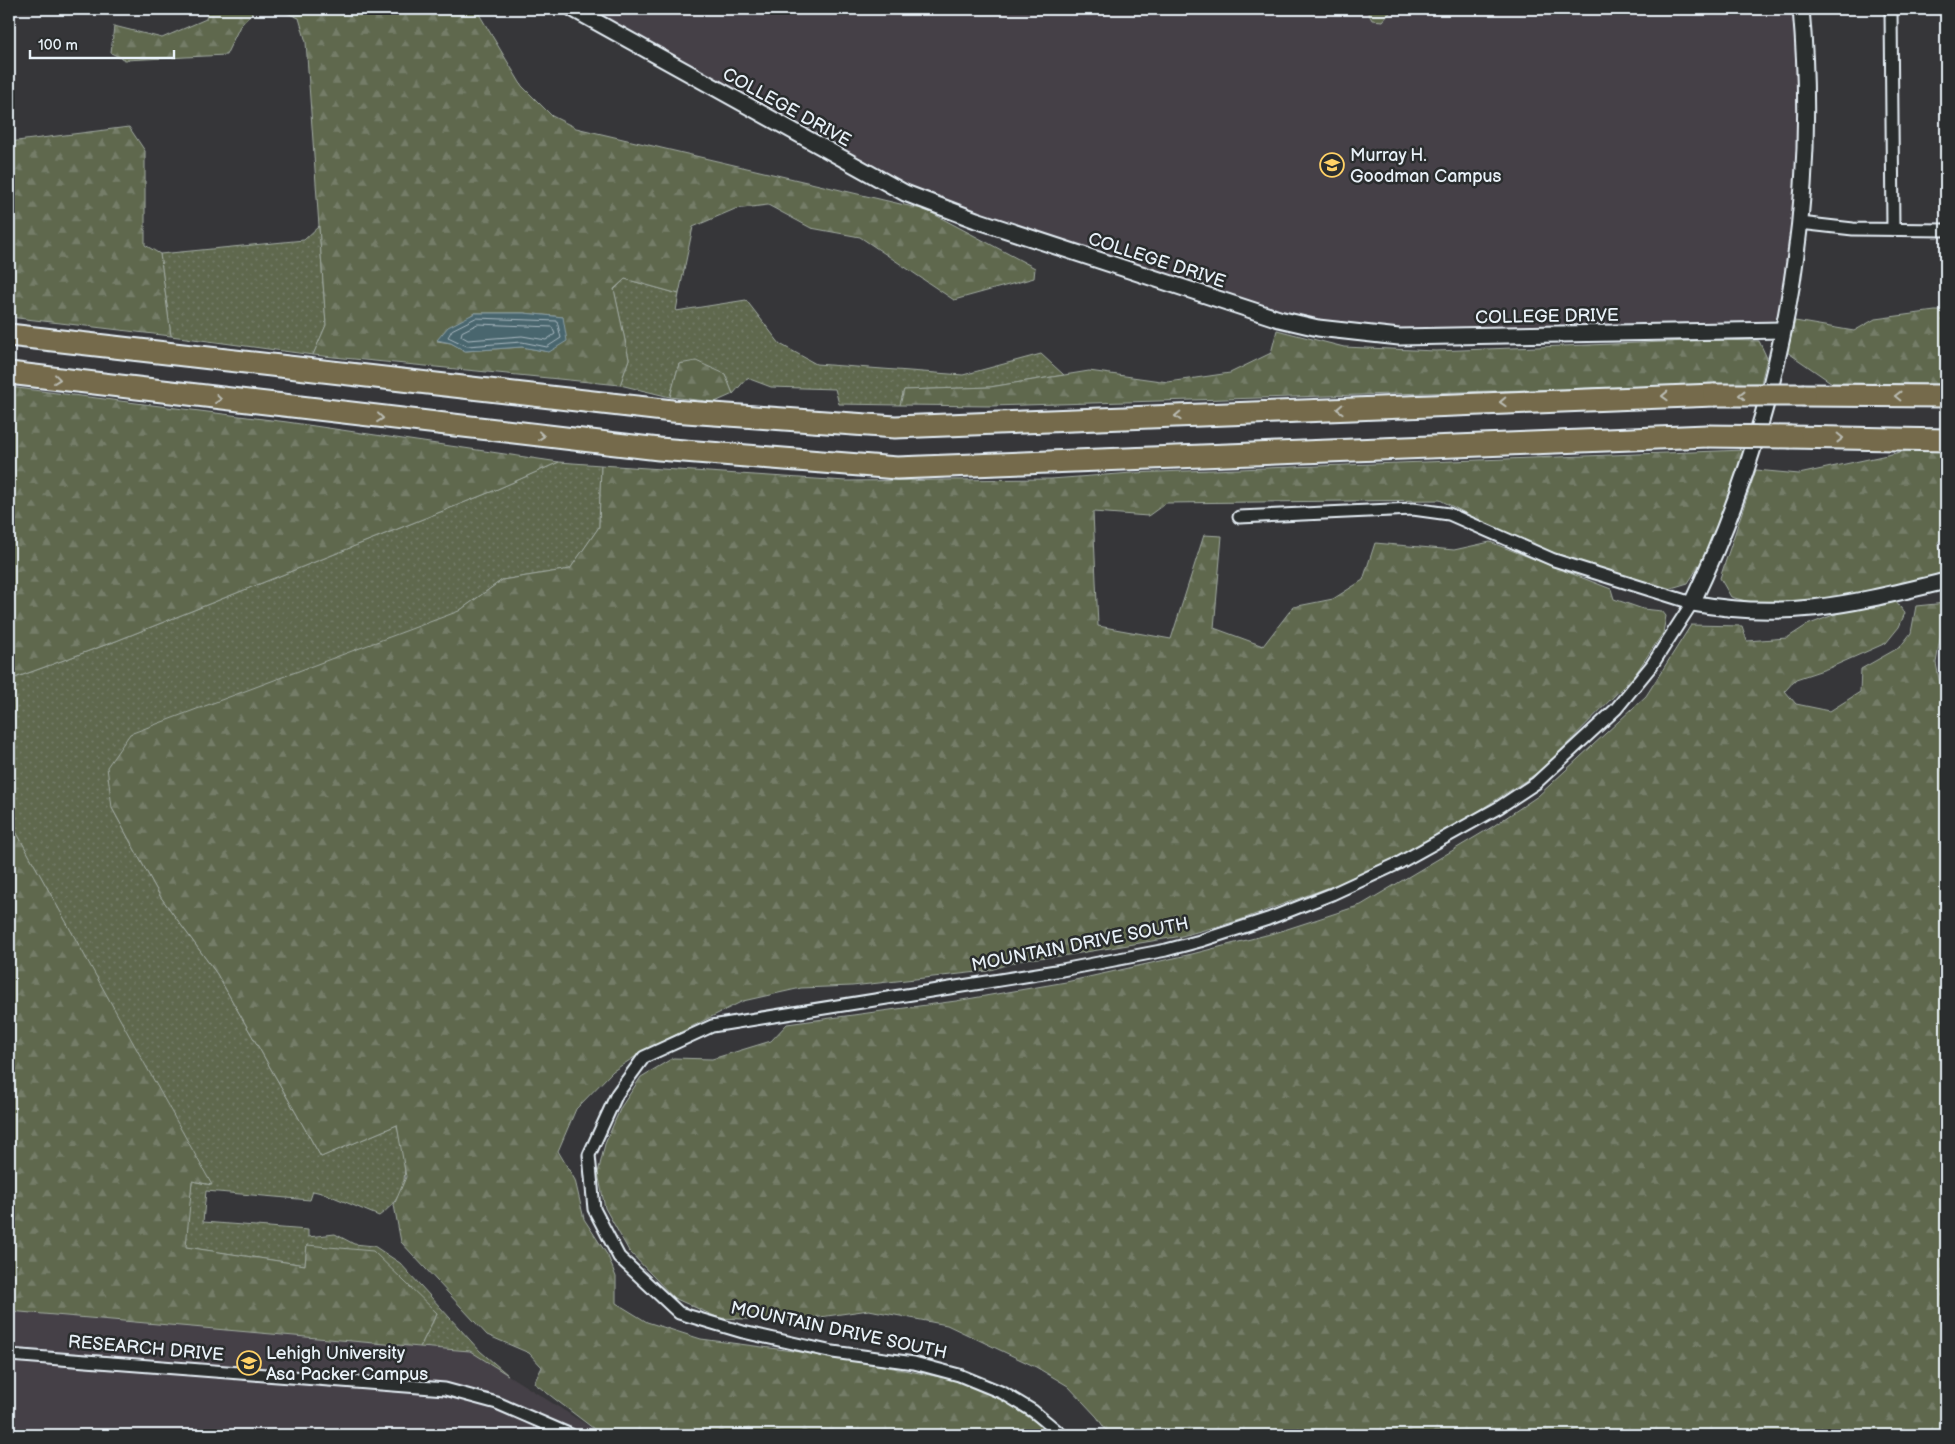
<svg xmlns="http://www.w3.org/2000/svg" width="1955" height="1444" font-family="'Balsamiq Sans',sans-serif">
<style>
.built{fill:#454046}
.grass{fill:url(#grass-dots);stroke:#a3aca3}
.forest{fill:url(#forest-firs);stroke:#a3aca3;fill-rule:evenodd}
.water{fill:#4a666e;stroke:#899ea5}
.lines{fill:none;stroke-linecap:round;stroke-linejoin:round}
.shore{stroke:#a9b9c1;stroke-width:1}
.minor-casing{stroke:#e8f1f8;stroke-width:15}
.tertiary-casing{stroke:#e8f1f8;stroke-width:19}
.motorway-casing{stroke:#e8f1f8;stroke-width:25}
.minor{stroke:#2a2d2e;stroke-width:11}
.tertiary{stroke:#2a2d2e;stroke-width:15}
.motorway{stroke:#746b4b;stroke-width:21}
.motorway-bridge-casing{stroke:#e8f1f8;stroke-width:25;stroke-linecap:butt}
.motorway-bridge{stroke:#746b4b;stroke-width:21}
.oneway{stroke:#babbb3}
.labels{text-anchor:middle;stroke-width:5;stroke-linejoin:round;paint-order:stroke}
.street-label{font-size:18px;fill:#e8f1f8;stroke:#2a2d2e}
.poi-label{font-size:18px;fill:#e8f1f8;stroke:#2a2d2e;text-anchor:start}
</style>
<defs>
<pattern id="grass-dots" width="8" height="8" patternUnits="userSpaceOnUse" patternTransform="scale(1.25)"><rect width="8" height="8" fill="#5e674e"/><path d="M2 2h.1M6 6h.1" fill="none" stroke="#757d68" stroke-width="1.8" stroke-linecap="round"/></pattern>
<pattern id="forest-firs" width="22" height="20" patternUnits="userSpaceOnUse" patternTransform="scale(1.25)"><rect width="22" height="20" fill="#5e674e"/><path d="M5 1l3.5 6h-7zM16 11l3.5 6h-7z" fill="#757d68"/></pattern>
</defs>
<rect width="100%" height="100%" fill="#363639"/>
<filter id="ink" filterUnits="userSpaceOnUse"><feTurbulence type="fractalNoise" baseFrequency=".02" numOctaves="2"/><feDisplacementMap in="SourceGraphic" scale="10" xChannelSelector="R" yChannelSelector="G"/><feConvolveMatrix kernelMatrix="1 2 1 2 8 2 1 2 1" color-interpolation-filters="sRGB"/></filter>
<g filter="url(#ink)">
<!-- built -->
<g class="built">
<path d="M 589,9 L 1794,9 L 1798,50 L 1799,103 L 1796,192 L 1787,278 L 1780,315 L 1771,322 L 1450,329 L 1400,328 L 1342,325 L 1307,319 L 987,216 L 910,187 L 884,175 Z"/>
<path d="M 9,1311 L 470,1351 L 598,1432 L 633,1435 L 9,1435 Z"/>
</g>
<!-- grass -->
<g class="grass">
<path d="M 319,226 L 326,325 L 313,355 L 171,336 L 160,254 L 304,240 Z"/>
<path d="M 625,279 L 679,294 L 676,311 L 746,300 L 780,344 L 816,364 L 963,375 L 1041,354 L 1064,375 L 990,387 L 904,390 L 900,405 L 839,404 L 835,389 L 771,387 L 747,378 L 733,394 L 725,374 L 679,364 L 670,397 L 620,385 L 629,359 L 614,290 Z"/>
<path d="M 559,462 L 601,465 L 599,527 L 570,569 L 502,580 L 459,611 L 112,808 L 160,896 L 217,974 L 321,1157 L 397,1125 C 404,1164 416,1189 379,1216 L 326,1194 L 313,1191 L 310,1200 L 206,1191 L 203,1222 L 308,1230 L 308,1237 L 335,1234 L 354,1244 L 374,1246 L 400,1263 L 480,1351 L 508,1375 L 470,1351 L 420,1347 L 437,1313 L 307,1245 L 305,1265 L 185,1247 L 192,1181 L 211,1185 L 9,819 L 9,680 L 116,641 L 493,491 Z"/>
</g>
<!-- forest -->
<g class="forest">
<path d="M 208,9 L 476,9 L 522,86 L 552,116 L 576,128 L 926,210 L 1035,268 L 1034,278 L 954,300 L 860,237 L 811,228 L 768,205 L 735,209 L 693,227 L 679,294 L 625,279 L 614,289 L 629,359 L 620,385 L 313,355 L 326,325 L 306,42 L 299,18 L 277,9 L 255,10 L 240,26 L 226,55 L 125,60 L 111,53 L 114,26 L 162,38 L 206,19 ZM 474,313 L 524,313 L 563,317 L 549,352 L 522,347 L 466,351 L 451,343 L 437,341 Z"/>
<path d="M 1366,9 L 1393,9 L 1383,21 L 1372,20 Z"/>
<path d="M 129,127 L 145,151 L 145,245 L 160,254 L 171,336 L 9,317 L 9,142 Z"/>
<path d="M 1935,311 L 1946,311 L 1946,384 L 1832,383 L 1787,352 L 1795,321 L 1854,331 L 1875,319 Z"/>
<path d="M 1277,330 L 1344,347 L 1436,351 L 1715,340 L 1759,341 L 1767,358 L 1761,383 L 991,406 L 900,405 L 904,390 L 990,387 L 1089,371 L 1168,382 L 1230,373 L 1271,353 Z"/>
<path d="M 696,361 L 725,374 L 733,394 L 715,402 L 670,397 L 679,364 Z"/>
<path d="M 9,387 L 287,422 L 559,462 L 493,491 L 116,641 L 9,680 Z"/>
<path d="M 1745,450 C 1729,496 1715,542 1688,583 L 1668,589 L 1612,573 L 1518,540 L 1440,500 L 1166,503 L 1148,516 L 1093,512 L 1098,626 L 1171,639 L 1204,535 L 1222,536 L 1214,628 L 1263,646 L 1293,607 L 1333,599 L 1363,580 L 1375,543 L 1454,550 L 1490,542 L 1611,589 L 1614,599 L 1643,609 L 1662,611 L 1666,616 L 1663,633 L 1634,676 L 1540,771 L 1474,814 L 1388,862 L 1338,884 L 1237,921 L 1182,936 L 1062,956 L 1024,959 L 987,971 L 852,986 L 801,988 L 743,1001 L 647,1049 L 613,1071 L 576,1109 L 558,1151 L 575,1180 L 584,1219 L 608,1256 L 616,1277 L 616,1303 L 647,1322 L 701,1339 L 831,1356 L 961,1381 L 1003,1399 L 1038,1424 L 1047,1435 L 633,1435 L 598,1432 L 534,1383 L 542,1367 L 529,1353 L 487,1335 L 401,1242 L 394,1205 L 406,1177 L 397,1125 L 321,1157 L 217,974 L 160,896 L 112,808 L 107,767 L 130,734 L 459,611 L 502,580 L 570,569 L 599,527 L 601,465 L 846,481 L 1051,479 L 1132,473 Z"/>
<path d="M 1910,450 L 1946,451 L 1946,533 L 1938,542 L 1946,573 L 1843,599 L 1757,604 L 1731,597 L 1720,578 L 1756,470 L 1799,474 Z"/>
<path d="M 1895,601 L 1905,613 L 1899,627 L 1886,643 L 1829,668 L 1796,679 L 1785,691 L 1796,704 L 1830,711 L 1860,692 L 1861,669 L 1900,647 L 1911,633 L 1916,606 L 1946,603 L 1936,663 L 1942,694 L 1946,695 L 1946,1435 L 1109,1435 L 1097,1417 L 1068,1386 L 1036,1367 L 947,1325 L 869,1310 L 792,1321 L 719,1318 L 674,1298 L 629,1251 L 605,1208 L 598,1173 L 605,1144 L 621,1107 L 641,1077 L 673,1058 L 712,1059 L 771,1041 L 787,1024 L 956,1001 L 1066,982 L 1192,954 L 1278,932 L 1361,905 L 1492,827 L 1538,796 L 1646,696 L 1691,625 L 1742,626 L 1747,641 L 1787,638 L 1807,625 L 1844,611 Z"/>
<path d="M 9,819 L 212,1185 L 192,1181 L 186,1247 L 305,1265 L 307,1245 L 373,1251 L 437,1313 L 420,1347 L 9,1311 Z"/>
</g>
<!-- water -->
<path class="water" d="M 475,313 L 524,313 L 563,317 L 567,341 L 549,352 L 522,347 L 465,351 L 451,343 L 437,340 L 448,327 Z"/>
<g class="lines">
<!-- shore -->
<g class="shore">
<path d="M 476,318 L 557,321 L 561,338 L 547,347 L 522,342 L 467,346 L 448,337 L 452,330 Z"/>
<path d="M 478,324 L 552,327 L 555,334 L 546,340 L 522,336 L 468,340 L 461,336 L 462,332 Z"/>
</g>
<!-- minor casing -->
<g class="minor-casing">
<g id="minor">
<path d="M 1891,9 L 1893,229"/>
<path d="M 1800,223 L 1853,229 L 1946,230"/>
<path d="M 9,1355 L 445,1389 L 497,1403 L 571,1435"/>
<path d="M 1062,1435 L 1033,1411 L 1003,1393 L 959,1375 L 914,1363 L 833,1352 L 743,1332 L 679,1313 L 619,1257 L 594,1209 L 589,1155 L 617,1094 L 644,1057 L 712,1026 L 1062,970 L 1166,950 L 1200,941 L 1268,919 L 1332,894 L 1399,863 L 1498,808 L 1536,783 L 1616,709 L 1652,665 L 1692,603 L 1554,560 L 1449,514 L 1413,509 L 1239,517"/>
</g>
</g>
<!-- tertiary casing -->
<g class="tertiary-casing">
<g id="tertiary">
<path d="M 573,9 L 905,193 L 976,220 L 1279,319 L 1318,328 L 1399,337 L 1783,330"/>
<path d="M 1801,9 C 1820,213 1780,419 1692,603 C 1788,621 1854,603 1946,581"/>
</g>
</g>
<!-- motorway casing -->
<g class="motorway-casing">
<g id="motorway">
<path d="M 9,335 L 672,411 L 895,427 L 1714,395"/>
<path d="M 9,373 L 659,449 L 897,468 L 1707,436"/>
<path d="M 1804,395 L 1946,396"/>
<path d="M 1791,437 L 1946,440"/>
</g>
</g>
<!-- minor -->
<use href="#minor" class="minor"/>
<!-- tertiary -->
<use href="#tertiary" class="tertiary"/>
<!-- motorway -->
<use href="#motorway" class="motorway"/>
<!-- motorway-bridge casing -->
<g class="motorway-bridge-casing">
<g id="motorway-bridge">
<path d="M 1714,395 L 1804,395"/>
<path d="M 1707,436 L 1791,437"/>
</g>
</g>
<!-- motorway-bridge -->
<use href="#motorway-bridge" class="motorway-bridge"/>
</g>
<!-- one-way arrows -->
<defs><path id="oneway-chevron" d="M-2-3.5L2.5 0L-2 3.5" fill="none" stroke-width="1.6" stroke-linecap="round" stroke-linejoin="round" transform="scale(1.25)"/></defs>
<g class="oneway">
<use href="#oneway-chevron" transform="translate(57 379) rotate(7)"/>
<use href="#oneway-chevron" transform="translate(1742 395) rotate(-180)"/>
<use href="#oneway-chevron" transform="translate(1665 396) rotate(178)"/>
<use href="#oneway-chevron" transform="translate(1898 396) rotate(-179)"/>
<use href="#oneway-chevron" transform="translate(218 399) rotate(6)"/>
<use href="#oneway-chevron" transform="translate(1503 402) rotate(178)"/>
<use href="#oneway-chevron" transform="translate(1340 409) rotate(178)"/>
<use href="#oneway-chevron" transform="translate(1178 416) rotate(178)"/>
<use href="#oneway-chevron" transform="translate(380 418) rotate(6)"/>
<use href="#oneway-chevron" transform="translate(541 436) rotate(6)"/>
<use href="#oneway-chevron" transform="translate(1840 438) rotate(1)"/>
</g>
</g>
<!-- icons -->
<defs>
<g id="university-ring" transform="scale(1.25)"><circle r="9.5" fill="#2a2d2e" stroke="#ffd166" stroke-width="1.5"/><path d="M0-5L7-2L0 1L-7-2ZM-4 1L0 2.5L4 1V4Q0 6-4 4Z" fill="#ffd166"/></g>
</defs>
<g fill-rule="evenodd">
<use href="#university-ring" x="1332" y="165"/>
<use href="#university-ring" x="249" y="1363"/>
</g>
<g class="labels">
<!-- street labels -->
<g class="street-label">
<text transform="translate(787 107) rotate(29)" y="6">COLLEGE DRIVE</text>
<text transform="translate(1157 260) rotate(18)" y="6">COLLEGE DRIVE</text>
<text transform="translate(1547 316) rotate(-1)" y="6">COLLEGE DRIVE</text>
<text transform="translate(1080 944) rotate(-11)" y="6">MOUNTAIN DRIVE SOUTH</text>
<text transform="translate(839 1330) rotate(12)" y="6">MOUNTAIN DRIVE SOUTH</text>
<text transform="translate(146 1348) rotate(5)" y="6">RESEARCH DRIVE</text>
</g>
<!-- poi labels -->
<g class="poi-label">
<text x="1350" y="161">Murray H.<tspan x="1350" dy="21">Goodman Campus</tspan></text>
<text x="266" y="1359">Lehigh University<tspan x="266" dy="21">Asa Packer Campus</tspan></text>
</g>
</g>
<!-- margin -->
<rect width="1955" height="1444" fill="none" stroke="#2a2d2e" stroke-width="30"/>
<rect x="15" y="15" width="1925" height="1414" fill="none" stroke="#e8f1f8" stroke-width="2" filter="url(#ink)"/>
<!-- scale -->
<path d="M30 50v8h144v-8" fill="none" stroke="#e8f1f8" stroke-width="2.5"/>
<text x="38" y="50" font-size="15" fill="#e8f1f8" stroke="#2a2d2e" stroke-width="4" paint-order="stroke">100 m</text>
</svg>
